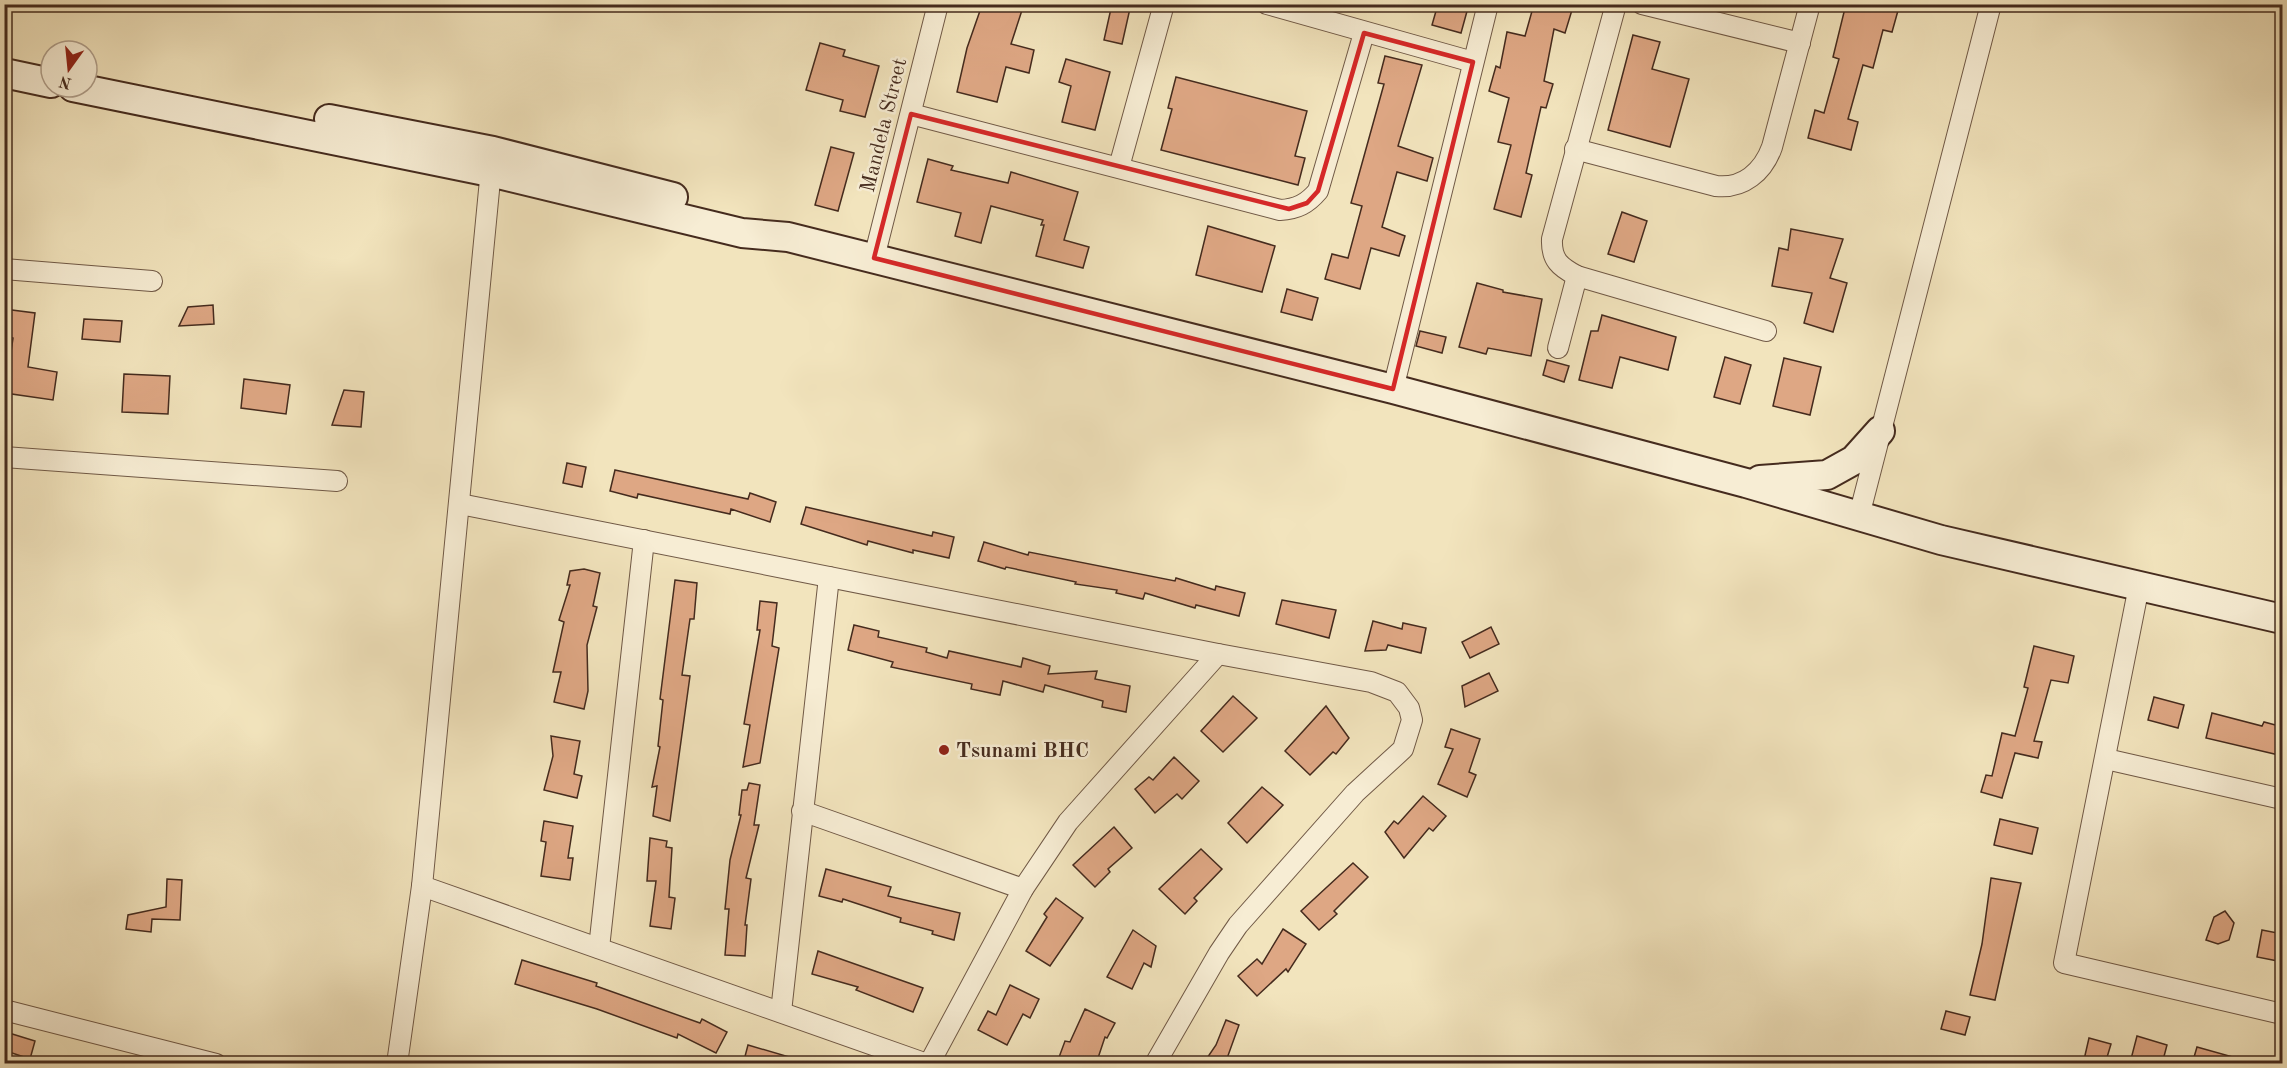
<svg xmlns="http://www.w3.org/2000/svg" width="2287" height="1068" font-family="'Old Standard TT',serif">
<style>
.building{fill:#dea784;stroke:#452b1e;stroke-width:1.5}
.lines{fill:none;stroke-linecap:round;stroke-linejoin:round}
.minor-casing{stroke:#705946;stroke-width:22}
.secondary-casing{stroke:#452b1e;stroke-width:32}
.minor{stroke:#f7edd4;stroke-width:20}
.secondary{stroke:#f7edd4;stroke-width:28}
.marked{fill:none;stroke:#d62828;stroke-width:4.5;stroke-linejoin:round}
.poi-dot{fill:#8f2418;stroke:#f7edd4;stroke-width:2}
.labels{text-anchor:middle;stroke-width:5;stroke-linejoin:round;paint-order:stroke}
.street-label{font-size:21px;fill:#452b1e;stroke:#f7edd4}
.poi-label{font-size:21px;font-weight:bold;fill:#452b1e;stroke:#f7edd4;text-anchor:start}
</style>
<rect width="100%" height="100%" fill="#f2e4bd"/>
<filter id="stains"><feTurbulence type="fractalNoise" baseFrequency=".00333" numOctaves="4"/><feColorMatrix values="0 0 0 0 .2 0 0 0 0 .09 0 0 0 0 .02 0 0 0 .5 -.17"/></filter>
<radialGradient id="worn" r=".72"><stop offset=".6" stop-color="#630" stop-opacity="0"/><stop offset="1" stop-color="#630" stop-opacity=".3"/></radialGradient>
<!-- building -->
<g class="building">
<path d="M 997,4 L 1024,4 L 1011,44 L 1034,50 L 1029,73 L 1006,67 L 997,102 L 957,92 L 967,48 L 982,5 L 995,10 Z"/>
<path d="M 1112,4 L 1131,4 L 1122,44 L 1104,40 Z"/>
<path d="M 1438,4 L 1469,4 L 1461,33 L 1432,25 Z"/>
<path d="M 1534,4 L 1555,4 L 1572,10 L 1565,33 L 1554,29 L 1544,81 L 1553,84 L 1546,108 L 1541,107 L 1526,173 L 1532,175 L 1521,217 L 1494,209 L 1511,145 L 1498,142 L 1509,98 L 1489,91 L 1496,66 L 1500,68 L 1507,32 L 1525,36 Z"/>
<path d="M 1846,4 L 1889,4 L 1899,7 L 1892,32 L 1883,30 L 1873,68 L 1863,65 L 1848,119 L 1858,122 L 1851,150 L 1808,138 L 1815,110 L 1824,113 L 1839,59 L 1833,57 Z"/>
<path d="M 1633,35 L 1660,42 L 1652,69 L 1689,79 L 1670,147 L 1608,130 Z"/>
<path d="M 820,43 L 845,50 L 843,56 L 879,66 L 865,117 L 840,111 L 843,100 L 806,90 Z"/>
<path d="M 1385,56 L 1422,65 L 1398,146 L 1433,158 L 1427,181 L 1397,172 L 1382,227 L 1405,236 L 1399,256 L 1371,248 L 1360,289 L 1325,279 L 1332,254 L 1348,258 L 1362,206 L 1351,203 L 1384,84 L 1378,83 Z"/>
<path d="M 1066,59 L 1110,72 L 1095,130 L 1062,122 L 1071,86 L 1059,82 Z"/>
<path d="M 1176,77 L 1307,111 L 1295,156 L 1305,158 L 1298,185 L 1161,150 L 1172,109 L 1168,108 Z"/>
<path d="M 831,147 L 854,153 L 838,211 L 815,205 Z"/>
<path d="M 928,159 L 953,166 L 951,170 L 1008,183 L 1011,172 L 1078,192 L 1064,240 L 1089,247 L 1083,268 L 1036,256 L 1044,225 L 1041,225 L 1043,220 L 991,206 L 981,243 L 955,236 L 961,213 L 917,202 Z"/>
<path d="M 1622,212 L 1647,221 L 1634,262 L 1608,254 Z"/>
<path d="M 1208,226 L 1275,246 L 1262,292 L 1196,275 Z"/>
<path d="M 1791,229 L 1843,239 L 1830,278 L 1847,283 L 1833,332 L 1804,323 L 1812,293 L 1772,286 L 1779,248 L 1788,250 Z"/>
<path d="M 1477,283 L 1503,290 L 1503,292 L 1542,299 L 1531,356 L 1488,348 L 1486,354 L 1459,347 Z"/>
<path d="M 1287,289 L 1318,298 L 1312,320 L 1281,312 Z"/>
<path d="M 213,305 L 214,324 L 179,326 L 188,307 Z"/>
<path d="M 4,309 L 35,313 L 28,367 L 57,372 L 53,400 L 5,393 L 13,338 L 4,336 Z"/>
<path d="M 1602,315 L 1676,337 L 1668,370 L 1620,357 L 1612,388 L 1579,380 L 1591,331 L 1598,331 Z"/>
<path d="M 84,319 L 122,321 L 120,342 L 82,339 Z"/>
<path d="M 1420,331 L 1446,337 L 1442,353 L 1416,346 Z"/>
<path d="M 1725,357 L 1751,365 L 1740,404 L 1714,397 Z"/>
<path d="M 1784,358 L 1821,367 L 1810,415 L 1773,406 Z"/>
<path d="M 1547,360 L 1569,366 L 1564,382 L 1543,375 Z"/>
<path d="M 124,374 L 170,376 L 168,414 L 122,412 Z"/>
<path d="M 244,379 L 290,385 L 286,414 L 241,408 Z"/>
<path d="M 344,390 L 364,392 L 361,427 L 332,425 Z"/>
<path d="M 567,463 L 586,467 L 582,487 L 563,483 Z"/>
<path d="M 615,470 L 748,499 L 750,493 L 776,502 L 770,522 L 731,509 L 730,514 L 638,494 L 637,498 L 610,491 Z"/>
<path d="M 806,507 L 932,536 L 933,532 L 954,537 L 949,558 L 913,550 L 913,553 L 868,541 L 867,545 L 801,524 Z"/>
<path d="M 984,542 L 1028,555 L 1029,552 L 1175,581 L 1176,578 L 1215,590 L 1216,586 L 1245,593 L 1239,616 L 1196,605 L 1195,608 L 1145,593 L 1143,599 L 1116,593 L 1117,590 L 1075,584 L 1076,582 L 1006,567 L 1005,569 L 978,561 Z"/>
<path d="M 584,569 L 600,573 L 593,606 L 597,607 L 587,645 L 588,691 L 584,709 L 554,702 L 561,672 L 553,672 L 564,622 L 559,620 L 570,585 L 567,585 L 570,571 Z"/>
<path d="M 675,580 L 697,583 L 694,619 L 690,619 L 682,675 L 690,676 L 670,821 L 653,816 L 657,786 L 652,787 L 660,747 L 658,746 L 663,700 L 660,699 Z"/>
<path d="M 1282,600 L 1336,610 L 1329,638 L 1276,624 Z"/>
<path d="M 760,601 L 777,603 L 772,646 L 779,648 L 760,763 L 743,767 L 750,725 L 744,724 L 760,630 L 757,630 Z"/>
<path d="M 1373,621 L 1402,629 L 1403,623 L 1426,628 L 1421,653 L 1388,645 L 1386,650 L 1365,651 Z"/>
<path d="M 854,625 L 879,631 L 878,637 L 927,648 L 926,652 L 947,658 L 949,651 L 1021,667 L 1023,658 L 1050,666 L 1048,674 L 1097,671 L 1095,679 L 1130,686 L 1126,712 L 1102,707 L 1103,701 L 1045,685 L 1043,692 L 1003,681 L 1000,695 L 971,689 L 972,684 L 891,667 L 893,662 L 848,650 Z"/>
<path d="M 1491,627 L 1499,644 L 1470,658 L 1462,642 Z"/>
<path d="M 2034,646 L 2074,656 L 2068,683 L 2051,680 L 2034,741 L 2042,742 L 2038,758 L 2015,753 L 2002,798 L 1981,792 L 1986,775 L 1992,776 L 2002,733 L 2015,736 L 2028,688 L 2024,687 Z"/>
<path d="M 1489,673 L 1498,691 L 1465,707 L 1462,686 Z"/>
<path d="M 1233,696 L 1257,718 L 1223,752 L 1201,731 Z"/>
<path d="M 2154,697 L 2184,705 L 2178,728 L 2148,720 Z"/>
<path d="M 1326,706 L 1349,738 L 1336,754 L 1333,752 L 1310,775 L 1285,751 Z"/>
<path d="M 2212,713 L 2262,726 L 2264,722 L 2283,727 L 2283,756 L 2206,738 Z"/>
<path d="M 1451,729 L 1480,739 L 1469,772 L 1476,775 L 1467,797 L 1438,784 L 1453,749 L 1445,747 Z"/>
<path d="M 551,736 L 580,741 L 574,774 L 582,776 L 577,798 L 544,790 L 553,756 Z"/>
<path d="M 1174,757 L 1199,781 L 1182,799 L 1177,794 L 1155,813 L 1135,789 L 1149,777 L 1153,780 Z"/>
<path d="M 749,783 L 760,785 L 754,825 L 759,825 L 746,878 L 751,879 L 745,925 L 747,925 L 745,956 L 725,955 L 729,909 L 725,909 L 730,860 L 741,815 L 739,815 L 742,790 L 747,790 Z"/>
<path d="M 1262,787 L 1283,805 L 1247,843 L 1228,823 Z"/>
<path d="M 1423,796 L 1446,816 L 1433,831 L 1429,828 L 1404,858 L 1385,832 L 1394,821 L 1398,824 Z"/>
<path d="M 2000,819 L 2038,828 L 2032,854 L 1994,845 Z"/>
<path d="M 544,821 L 573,826 L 568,858 L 573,858 L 570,880 L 541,876 L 546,842 L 541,841 Z"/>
<path d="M 1114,827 L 1132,848 L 1108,869 L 1110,872 L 1095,887 L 1073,865 Z"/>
<path d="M 650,838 L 667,841 L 666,847 L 672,848 L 669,897 L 675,898 L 671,929 L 650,926 L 656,881 L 647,881 Z"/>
<path d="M 1201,849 L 1222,869 L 1194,898 L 1197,901 L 1185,914 L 1159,889 Z"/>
<path d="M 1353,863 L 1368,877 L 1334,911 L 1337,914 L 1319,930 L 1301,911 Z"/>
<path d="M 826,869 L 891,887 L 888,896 L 960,913 L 954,940 L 932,934 L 933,931 L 900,922 L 901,918 L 843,899 L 842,902 L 819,896 Z"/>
<path d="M 1991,878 L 2021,883 L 1995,1000 L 1970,995 L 1982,944 Z"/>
<path d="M 167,879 L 182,880 L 180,920 L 152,919 L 151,932 L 126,929 L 128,915 L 166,907 Z"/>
<path d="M 1056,898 L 1083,918 L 1050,966 L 1026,951 L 1047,917 L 1044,914 Z"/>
<path d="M 2225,911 L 2234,923 L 2229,940 L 2218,944 L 2206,940 L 2214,917 Z"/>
<path d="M 1283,929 L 1306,944 L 1288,972 L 1286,969 L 1257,996 L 1238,976 L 1257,959 L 1262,964 Z"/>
<path d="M 1133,930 L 1156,946 L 1151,967 L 1144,963 L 1132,989 L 1107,977 Z"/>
<path d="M 2262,930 L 2283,934 L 2283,962 L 2257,957 Z"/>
<path d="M 818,951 L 923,988 L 913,1012 L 856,990 L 858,987 L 812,974 Z"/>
<path d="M 522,960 L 597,983 L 596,986 L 700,1023 L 702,1019 L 727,1032 L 716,1053 L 678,1034 L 677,1038 L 597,1009 L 515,984 Z"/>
<path d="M 1010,985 L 1039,999 L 1030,1018 L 1023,1014 L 1007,1045 L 978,1030 L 988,1011 L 996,1015 Z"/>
<path d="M 1085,1009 L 1115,1023 L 1107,1038 L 1105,1037 L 1096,1064 L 1069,1064 L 1058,1060 L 1065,1041 L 1070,1042 Z"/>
<path d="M 1946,1011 L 1970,1017 L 1965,1035 L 1941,1029 Z"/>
<path d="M 1226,1020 L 1239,1025 L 1225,1064 L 1203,1064 L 1216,1045 Z"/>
<path d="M 9,1033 L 35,1041 L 30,1059 L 6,1051 Z"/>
<path d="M 2137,1036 L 2167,1045 L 2162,1064 L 2145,1064 L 2131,1059 Z"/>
<path d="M 2089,1038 L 2111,1044 L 2105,1064 L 2083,1064 Z"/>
<path d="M 748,1045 L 796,1059 L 795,1064 L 743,1064 Z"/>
<path d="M 2197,1047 L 2240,1059 L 2240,1064 L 2192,1064 Z"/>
</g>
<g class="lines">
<!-- minor casing -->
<g class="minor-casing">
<g id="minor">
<path d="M 1267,4 L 1473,62"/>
<path d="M 1616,4 L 1552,239 C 1551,260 1560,267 1577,276 L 1766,331"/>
<path d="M 1642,4 L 1800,43"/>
<path d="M 911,114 L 1280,210 C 1297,209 1307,204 1318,191 L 1364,33"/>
<path d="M 1575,149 L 1716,186 C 1743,189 1763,172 1772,147 L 1810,4"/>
<path d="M 1119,167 L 1164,4"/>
<path d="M 874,258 L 938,4"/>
<path d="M 4,269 L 152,281"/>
<path d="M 1558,348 L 1577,276"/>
<path d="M 1393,389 L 1488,4"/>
<path d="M 4,457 L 337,481"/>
<path d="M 460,504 L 1218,654 L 1371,682 L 1397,692 L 1409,708 L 1412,720 L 1403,749 L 1355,793 L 1238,925 L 1219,953 L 1155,1064"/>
<path d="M 1859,516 L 1991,4"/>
<path d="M 2139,586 L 2064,963 L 2282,1014"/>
<path d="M 2106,759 L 2282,799"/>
<path d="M 802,811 L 1023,889"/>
<path d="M 422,886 L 927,1064"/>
<path d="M 599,948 L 644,540"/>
<path d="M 4,1010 L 216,1064"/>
<path d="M 781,1012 L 829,577"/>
<path d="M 397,1064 L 422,886 L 492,159"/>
<path d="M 929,1064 L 1023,889 L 1068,822 L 1218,654"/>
</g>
</g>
<!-- secondary casing -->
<g class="secondary-casing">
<g id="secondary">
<path d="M 4,73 L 51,83"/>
<path d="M 73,87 L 490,172 L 742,233 L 788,237 L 1393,389 L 1746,483 L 1941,540 L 2282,619"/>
<path d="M 329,119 L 493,151 L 673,197"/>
<path d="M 1760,480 L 1827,475 L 1854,460 L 1880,431"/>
</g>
</g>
<!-- minor -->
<use href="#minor" class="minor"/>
<!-- secondary -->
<use href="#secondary" class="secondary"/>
</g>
<!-- marked area -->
<path class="marked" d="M 1364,33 L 1473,62 L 1393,389 L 874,258 L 911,114 L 1289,209 L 1307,203 L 1318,191 Z"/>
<!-- markers -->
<circle class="poi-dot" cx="944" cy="750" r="6"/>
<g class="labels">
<!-- street labels -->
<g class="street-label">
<text transform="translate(883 125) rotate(-76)" y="7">Mandela Street</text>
</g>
<!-- poi labels -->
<g class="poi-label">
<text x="956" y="757">Tsunami BHC</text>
</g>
</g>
<!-- margin -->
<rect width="2287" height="1068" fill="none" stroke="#f2e4bd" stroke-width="24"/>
<rect x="6" y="6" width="2275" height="1056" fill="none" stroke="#452b1e" stroke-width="3"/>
<rect x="12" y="12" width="2263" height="1044" fill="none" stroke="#452b1e" stroke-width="1.5"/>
<!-- north arrow -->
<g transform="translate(69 69) rotate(195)"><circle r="28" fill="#f7edd4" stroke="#b09f8b" stroke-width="1.5"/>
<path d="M0-4.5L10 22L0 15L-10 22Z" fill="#8f2418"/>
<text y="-9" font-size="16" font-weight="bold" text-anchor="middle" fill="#452b1e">N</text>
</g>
<rect width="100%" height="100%" filter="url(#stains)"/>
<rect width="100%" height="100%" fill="url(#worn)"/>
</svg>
